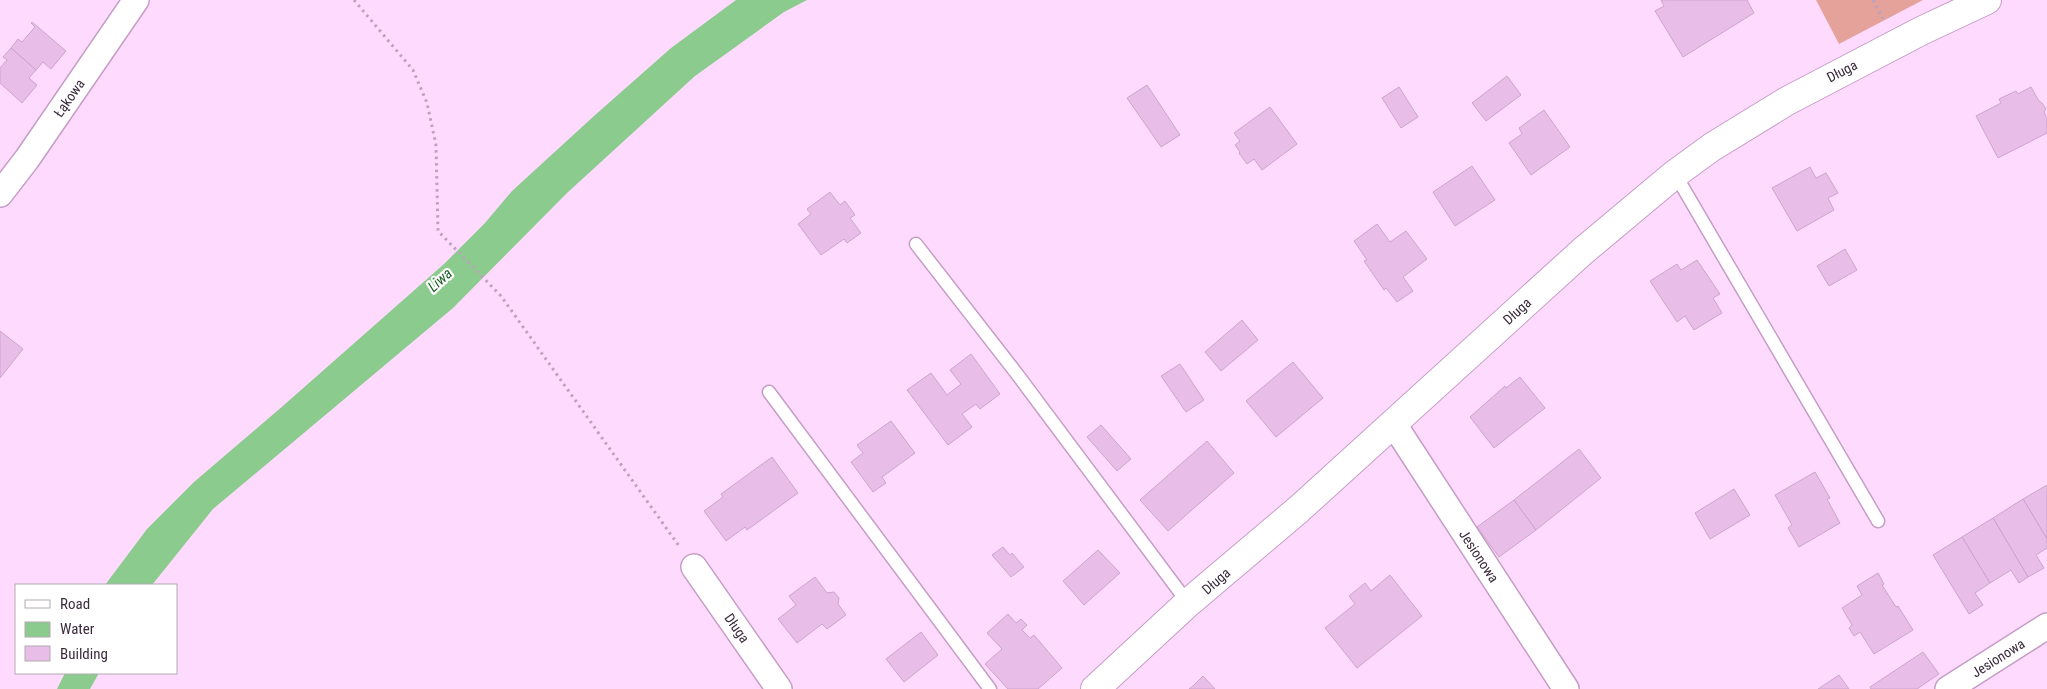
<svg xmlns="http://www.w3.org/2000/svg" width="2047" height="689" font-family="'Roboto Condensed',sans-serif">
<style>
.green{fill:#e5a29b}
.water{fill:#8bcb8e}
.building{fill:#e8bee9;stroke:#cda4ce}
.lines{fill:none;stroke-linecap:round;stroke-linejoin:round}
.lane-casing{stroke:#c59dc6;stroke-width:15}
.street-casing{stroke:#c59dc6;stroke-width:28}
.secondary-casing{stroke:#c59dc6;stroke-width:30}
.path{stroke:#bea1be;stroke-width:3;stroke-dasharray:2.5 4;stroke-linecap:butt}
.lane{stroke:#fff;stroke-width:12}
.street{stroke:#fff;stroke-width:25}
.secondary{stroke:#fff;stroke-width:28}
.labels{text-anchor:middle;stroke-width:4.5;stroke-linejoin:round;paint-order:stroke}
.street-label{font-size:14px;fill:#3b2b3b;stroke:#fff}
.water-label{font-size:15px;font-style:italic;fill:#1e5f26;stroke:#fff}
</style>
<rect width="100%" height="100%" fill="#fedbfe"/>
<!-- green -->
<path class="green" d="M 1816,0 L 1923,0 L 1839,44 Z"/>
<!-- water -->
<g class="water">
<path d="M 736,0 L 807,0 L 784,12 L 695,76 L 567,193 L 453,308 L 213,509 L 152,585 L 105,585 L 147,529 L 194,482 L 284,405 L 444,264 L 485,223 L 512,191 L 594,116 L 671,48 Z"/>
<path d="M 65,673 L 99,673 L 90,689 L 57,689 Z"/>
</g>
<!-- building -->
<g class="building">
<path d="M 1661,0 L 1747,0 L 1754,13 L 1683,57 L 1655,11 L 1664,6 Z"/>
<path d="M 32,22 L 66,51 L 51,69 L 43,62 L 36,70 L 11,48 L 18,39 L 22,42 L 35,27 L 31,23 Z"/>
<path d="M 11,48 L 36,70 L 29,78 L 37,85 L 22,103 L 0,83 L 0,68 L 7,60 L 3,57 Z"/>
<path d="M 1507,76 L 1521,95 L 1486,121 L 1472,103 Z"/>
<path d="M 1147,85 L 1180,135 L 1161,147 L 1127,98 Z"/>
<path d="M 1399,87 L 1418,117 L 1401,128 L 1382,98 Z"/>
<path d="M 2031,87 L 2039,101 L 2042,103 L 2046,109 L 2044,112 L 2047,118 L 2047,133 L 1998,158 L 1976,116 L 2001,103 L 1999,99 L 2016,91 L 2018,94 Z"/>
<path d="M 1270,107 L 1297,144 L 1262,170 L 1254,159 L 1247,164 L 1239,153 L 1240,152 L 1235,145 L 1240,141 L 1234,133 Z"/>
<path d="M 1544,110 L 1570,147 L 1531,175 L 1509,143 L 1522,134 L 1519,128 Z"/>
<path d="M 1472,166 L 1495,200 L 1455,226 L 1433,192 Z"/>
<path d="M 1810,167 L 1816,178 L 1826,173 L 1838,193 L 1828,198 L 1834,210 L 1797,231 L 1772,188 Z"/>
<path d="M 830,192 L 840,205 L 845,201 L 855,215 L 850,218 L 861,233 L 847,243 L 844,239 L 821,255 L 798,224 L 811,214 L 807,209 Z"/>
<path d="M 1377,224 L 1390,242 L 1406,231 L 1427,259 L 1403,277 L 1413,291 L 1397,302 L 1386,288 L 1384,290 L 1364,261 L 1367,260 L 1354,241 Z"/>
<path d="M 1845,249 L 1857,270 L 1829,286 L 1817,266 Z"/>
<path d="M 1697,260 L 1720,294 L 1713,298 L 1722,313 L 1694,330 L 1685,316 L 1677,322 L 1650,281 L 1677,264 L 1681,270 Z"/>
<path d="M 1242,320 L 1258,340 L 1221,371 L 1205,352 Z"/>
<path d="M 0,331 L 23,349 L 0,378 Z"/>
<path d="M 971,354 L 1000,394 L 980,409 L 976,404 L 962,414 L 972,427 L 948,445 L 907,390 L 931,373 L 947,395 L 961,384 L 950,370 Z"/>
<path d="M 1293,362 L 1323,398 L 1276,437 L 1246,401 Z"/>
<path d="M 1180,364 L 1204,400 L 1186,412 L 1161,376 Z"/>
<path d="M 1520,377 L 1545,408 L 1494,448 L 1470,417 L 1505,386 L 1506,388 Z"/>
<path d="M 891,421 L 915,453 L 882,477 L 886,483 L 873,492 L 851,462 L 863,453 L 857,445 Z"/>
<path d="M 1101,425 L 1131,459 L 1117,471 L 1087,437 Z"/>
<path d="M 1207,441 L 1234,473 L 1168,531 L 1140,500 Z"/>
<path d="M 1579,449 L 1601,478 L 1536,530 L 1514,500 Z"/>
<path d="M 772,457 L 798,493 L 747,530 L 745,527 L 726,541 L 704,511 L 723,497 L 721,494 Z"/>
<path d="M 1815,472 L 1830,498 L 1827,499 L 1840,523 L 1799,547 L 1788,528 L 1792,525 L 1775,495 Z"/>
<path d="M 2047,485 L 2047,539 L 2023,499 Z"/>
<path d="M 1734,489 L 1750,515 L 1710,539 L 1695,513 Z"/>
<path d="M 2023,499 L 2047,539 L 2047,548 L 2036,555 L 2044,568 L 2028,577 L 1993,518 Z"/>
<path d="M 1514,500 L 1536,530 L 1499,557 L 1477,527 Z"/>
<path d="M 1993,518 L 2028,577 L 2019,583 L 2011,570 L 1990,583 L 1962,537 Z"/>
<path d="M 1962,537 L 1990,583 L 1975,593 L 1983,605 L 1969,614 L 1933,555 Z"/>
<path d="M 1003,547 L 1010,555 L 1012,553 L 1024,567 L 1011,577 L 992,555 Z"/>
<path d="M 1098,550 L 1120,573 L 1084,605 L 1063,581 Z"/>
<path d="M 1878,573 L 1884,584 L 1882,585 L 1896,607 L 1898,606 L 1913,630 L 1874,654 L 1860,632 L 1854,636 L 1849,628 L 1852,625 L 1842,608 L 1862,595 L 1857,586 Z"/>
<path d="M 1390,575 L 1422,616 L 1357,668 L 1325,628 L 1355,604 L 1349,596 L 1365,583 L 1371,591 Z"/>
<path d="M 815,577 L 827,593 L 834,592 L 839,598 L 838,604 L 846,615 L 827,629 L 822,624 L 797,643 L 778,619 L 796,605 L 789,596 Z"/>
<path d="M 1008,614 L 1016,623 L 1021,619 L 1027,625 L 1022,630 L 1030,638 L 1034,635 L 1062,668 L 1038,689 L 1008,689 L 985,664 L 1002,649 L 987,633 Z"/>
<path d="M 921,632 L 938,655 L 904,682 L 886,659 Z"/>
<path d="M 1923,652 L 1939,674 L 1917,689 L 1871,689 L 1870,687 Z"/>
<path d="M 1839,675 L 1849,689 L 1818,689 Z"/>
<path d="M 1203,676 L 1215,689 L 1189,689 L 1193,686 Z"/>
</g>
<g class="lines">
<!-- lane casing -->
<g class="lane-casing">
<g id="lane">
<path d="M 1675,174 L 1878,521"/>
<path d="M 916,244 L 1017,374 L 1188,603"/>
<path d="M 769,392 L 990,689"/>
</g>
</g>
<!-- street casing -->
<g class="street-casing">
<g id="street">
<path d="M 0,194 L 27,159 L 136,0"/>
<path d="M 1393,423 L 1566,689"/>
<path d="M 694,567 L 779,689"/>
<path d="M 1948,689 L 2047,626"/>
</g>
</g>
<!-- secondary casing -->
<g class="secondary-casing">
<path id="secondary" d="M 1095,689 L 1188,603 L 1299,509 L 1583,251 L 1675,174 L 1712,147 L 1787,101 L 1921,31 L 1987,0"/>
</g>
<!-- path -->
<g class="path">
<path d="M 354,0 L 413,70 L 427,103 L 436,145 L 438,231 L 501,296 L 679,546"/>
<path d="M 1873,0 L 1883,19"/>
</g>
<!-- lane -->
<use href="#lane" class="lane"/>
<!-- street -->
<use href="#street" class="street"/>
<!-- secondary -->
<use href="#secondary" class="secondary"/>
</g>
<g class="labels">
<!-- street labels -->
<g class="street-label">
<text transform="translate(1842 71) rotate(-27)" y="5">Długa</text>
<text transform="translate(69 98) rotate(-55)" y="5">Łąkowa</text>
<text transform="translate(1517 311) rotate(-42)" y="5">Długa</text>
<text transform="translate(1479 556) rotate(57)" y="5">Jesionowa</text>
<text transform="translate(1216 581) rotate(-41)" y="5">Długa</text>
<text transform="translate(737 628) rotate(55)" y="5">Długa</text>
<text transform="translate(1998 658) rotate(-32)" y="5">Jesionowa</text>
</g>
<!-- water labels -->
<g class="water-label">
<text transform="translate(440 280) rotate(-42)" y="5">Liwa</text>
</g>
</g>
<!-- legend -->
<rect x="15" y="584" width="162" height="90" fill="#ffffff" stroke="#b1aab1"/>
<rect x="25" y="600" width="25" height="8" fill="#ffffff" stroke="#b1aab1"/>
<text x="60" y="609" font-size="15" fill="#3b2b3b">Road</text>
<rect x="25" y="622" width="25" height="15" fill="#8bcb8e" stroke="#b1aab1"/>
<text x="60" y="634" font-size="15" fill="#3b2b3b">Water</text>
<rect x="25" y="646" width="25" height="15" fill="#e8bee9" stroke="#b1aab1"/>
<text x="60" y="659" font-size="15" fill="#3b2b3b">Building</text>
</svg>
